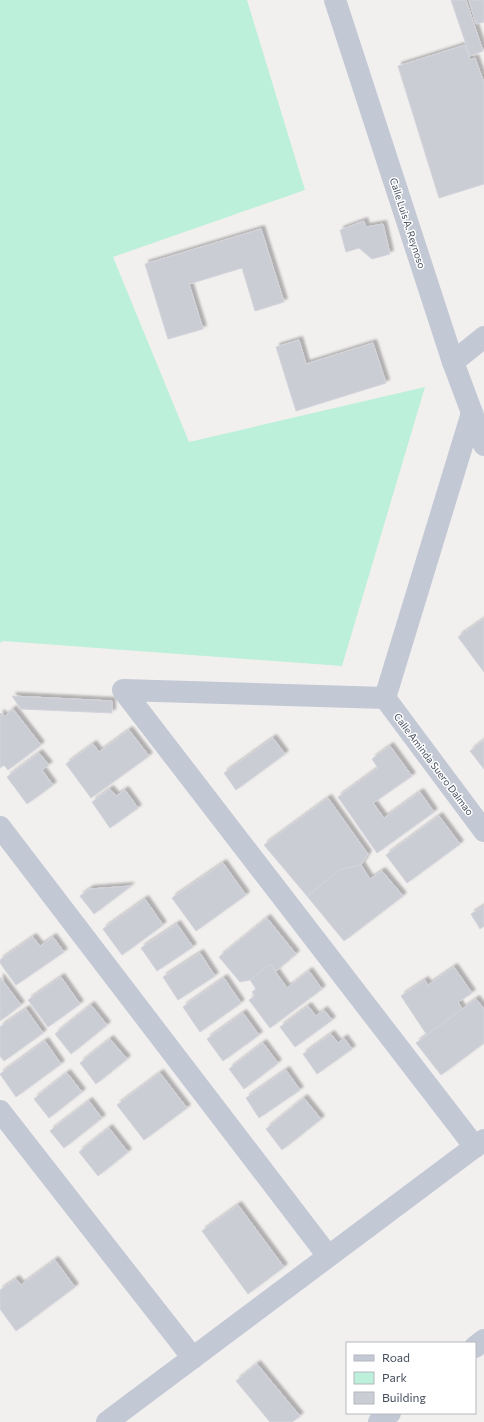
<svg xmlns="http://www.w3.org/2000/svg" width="484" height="1422" font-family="Commissioner,sans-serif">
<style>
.green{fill:#bcf0db}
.building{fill:#cbcdd5;stroke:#d3d4db;filter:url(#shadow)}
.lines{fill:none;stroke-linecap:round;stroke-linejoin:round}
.minor{stroke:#c2c8d4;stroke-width:22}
.labels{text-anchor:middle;stroke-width:3;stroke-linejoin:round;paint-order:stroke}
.street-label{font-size:10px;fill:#464e5d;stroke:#fff}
</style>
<defs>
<filter id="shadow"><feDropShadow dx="3.5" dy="-3.5" stdDeviation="1" flood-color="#0004"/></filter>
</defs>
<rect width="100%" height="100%" fill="#f2efef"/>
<!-- green -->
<path class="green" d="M 0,0 L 247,0 L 305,190 L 113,257 L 189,442 L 425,387 L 342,666 L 3,641 L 0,643 Z"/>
<!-- building -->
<g class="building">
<path d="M 451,0 L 466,0 L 483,51 L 470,56 Z"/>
<path d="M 469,0 L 484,0 L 484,22 L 476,24 Z"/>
<path d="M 465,45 L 470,60 L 475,58 L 484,83 L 484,184 L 439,198 L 398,66 Z"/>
<path d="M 364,221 L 366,227 L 383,224 L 390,254 L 372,259 L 359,248 L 346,252 L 340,230 Z"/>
<path d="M 261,229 L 284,302 L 255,311 L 242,268 L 189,284 L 203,329 L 168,339 L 145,264 Z"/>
<path d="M 299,340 L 306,364 L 373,343 L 386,383 L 296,411 L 276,347 Z"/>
<path d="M 484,619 L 484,672 L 458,637 Z"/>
<path d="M 12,696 L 112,701 L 112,713 L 21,709 Z"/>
<path d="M 13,709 L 41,745 L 8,770 L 4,765 L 0,768 L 0,714 L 1,713 L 4,717 Z"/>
<path d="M 129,730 L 149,756 L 91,798 L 66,764 L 93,744 L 99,752 Z"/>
<path d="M 273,738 L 285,754 L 236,790 L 224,773 Z"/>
<path d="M 484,740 L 484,769 L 470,751 Z"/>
<path d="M 390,746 L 412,776 L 373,803 L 384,818 L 420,792 L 434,812 L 377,853 L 338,797 L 378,768 L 372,759 Z"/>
<path d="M 39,753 L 49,765 L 42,770 L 53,785 L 27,804 L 7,777 Z"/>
<path d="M 110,789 L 116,796 L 125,790 L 138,808 L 110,828 L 92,802 Z"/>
<path d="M 328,798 L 368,854 L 361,865 L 341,869 L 307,896 L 264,845 Z"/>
<path d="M 439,816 L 460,844 L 407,883 L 386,855 Z"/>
<path d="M 223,863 L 246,895 L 196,931 L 172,898 Z"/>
<path d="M 361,865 L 370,879 L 382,871 L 403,896 L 344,941 L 307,896 L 341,869 Z"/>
<path d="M 131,886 L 94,914 L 80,896 L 90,889 Z"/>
<path d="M 145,899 L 163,925 L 122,955 L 103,929 Z"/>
<path d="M 484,906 L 484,926 L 480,929 L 471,914 Z"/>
<path d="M 267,918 L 296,954 L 276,971 L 270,964 L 250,980 L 240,982 L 219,957 Z"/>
<path d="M 177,924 L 193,947 L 157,971 L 141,948 Z"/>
<path d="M 33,937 L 40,946 L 53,937 L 64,952 L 16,985 L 0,963 L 0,960 Z"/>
<path d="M 200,953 L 215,976 L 178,1000 L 163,977 Z"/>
<path d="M 270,964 L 287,988 L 309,971 L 322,989 L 270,1028 L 249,1000 L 255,996 L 252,992 L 256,989 L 250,980 Z"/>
<path d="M 454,967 L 472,993 L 458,1002 L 462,1009 L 427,1035 L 401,996 L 425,980 L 428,985 Z"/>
<path d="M 0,977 L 21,1005 L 0,1021 Z"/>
<path d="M 61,977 L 80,1004 L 48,1027 L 28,1000 Z"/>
<path d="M 224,978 L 241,1003 L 200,1032 L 183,1007 Z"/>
<path d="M 476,999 L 484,1009 L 484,1043 L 441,1075 L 416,1043 Z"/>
<path d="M 91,1005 L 107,1025 L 71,1054 L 55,1034 Z"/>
<path d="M 308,1006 L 316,1016 L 324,1010 L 332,1020 L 295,1047 L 280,1027 Z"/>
<path d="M 26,1009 L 43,1033 L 4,1061 L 0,1056 L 0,1027 Z"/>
<path d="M 243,1013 L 259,1035 L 223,1061 L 207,1039 Z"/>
<path d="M 331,1034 L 338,1043 L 344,1038 L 352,1049 L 317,1074 L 303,1054 Z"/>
<path d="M 110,1039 L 127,1059 L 96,1084 L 80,1063 Z"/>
<path d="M 45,1041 L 61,1064 L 16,1097 L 0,1074 Z"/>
<path d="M 263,1043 L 278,1063 L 244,1089 L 229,1069 Z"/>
<path d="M 286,1070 L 300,1090 L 259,1118 L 246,1098 Z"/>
<path d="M 67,1073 L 82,1092 L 49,1118 L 34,1099 Z"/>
<path d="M 160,1073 L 187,1108 L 144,1140 L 117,1105 Z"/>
<path d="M 304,1098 L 321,1119 L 282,1150 L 266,1129 Z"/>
<path d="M 89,1101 L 102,1118 L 64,1148 L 50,1131 Z"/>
<path d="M 109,1128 L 128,1152 L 98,1176 L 79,1152 Z"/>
<path d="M 238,1205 L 284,1267 L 248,1294 L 202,1231 Z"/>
<path d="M 55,1260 L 75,1287 L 16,1331 L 0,1309 L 0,1290 L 16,1279 L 21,1285 Z"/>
<path d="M 257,1364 L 300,1416 L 292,1422 L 270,1422 L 236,1381 Z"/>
</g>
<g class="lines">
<!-- minor -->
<g class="minor">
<path d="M 335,0 L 453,362 L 484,445"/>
<path d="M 453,362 L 484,337"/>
<path d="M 472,413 L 385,698 L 123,690 L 475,1147"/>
<path d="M 385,698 L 484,831"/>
<path d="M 0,827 L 328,1256"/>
<path d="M 0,1111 L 193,1358"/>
<path d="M 475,1347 L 484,1340"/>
<path d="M 107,1422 L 484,1140"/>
<path d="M 379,1422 L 390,1413"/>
</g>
</g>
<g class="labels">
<!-- street labels -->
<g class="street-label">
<text transform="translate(408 223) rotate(72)" y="4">Calle Luis A. Reynoso</text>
<text transform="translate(434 764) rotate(53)" y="4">Calle Aminda Suero Dalmao</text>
</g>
</g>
<!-- legend -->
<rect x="346" y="1342" width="130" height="72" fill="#ffffff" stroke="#b5b8be"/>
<rect x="354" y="1355" width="20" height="6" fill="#c2c8d4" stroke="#b5b8be"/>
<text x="382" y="1362" font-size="12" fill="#464e5d">Road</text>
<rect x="354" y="1372" width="20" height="12" fill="#bcf0db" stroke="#b5b8be"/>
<text x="382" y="1382" font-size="12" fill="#464e5d">Park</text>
<rect x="354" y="1392" width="20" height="12" fill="#cbcdd5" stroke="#b5b8be"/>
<text x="382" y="1402" font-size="12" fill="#464e5d">Building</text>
</svg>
